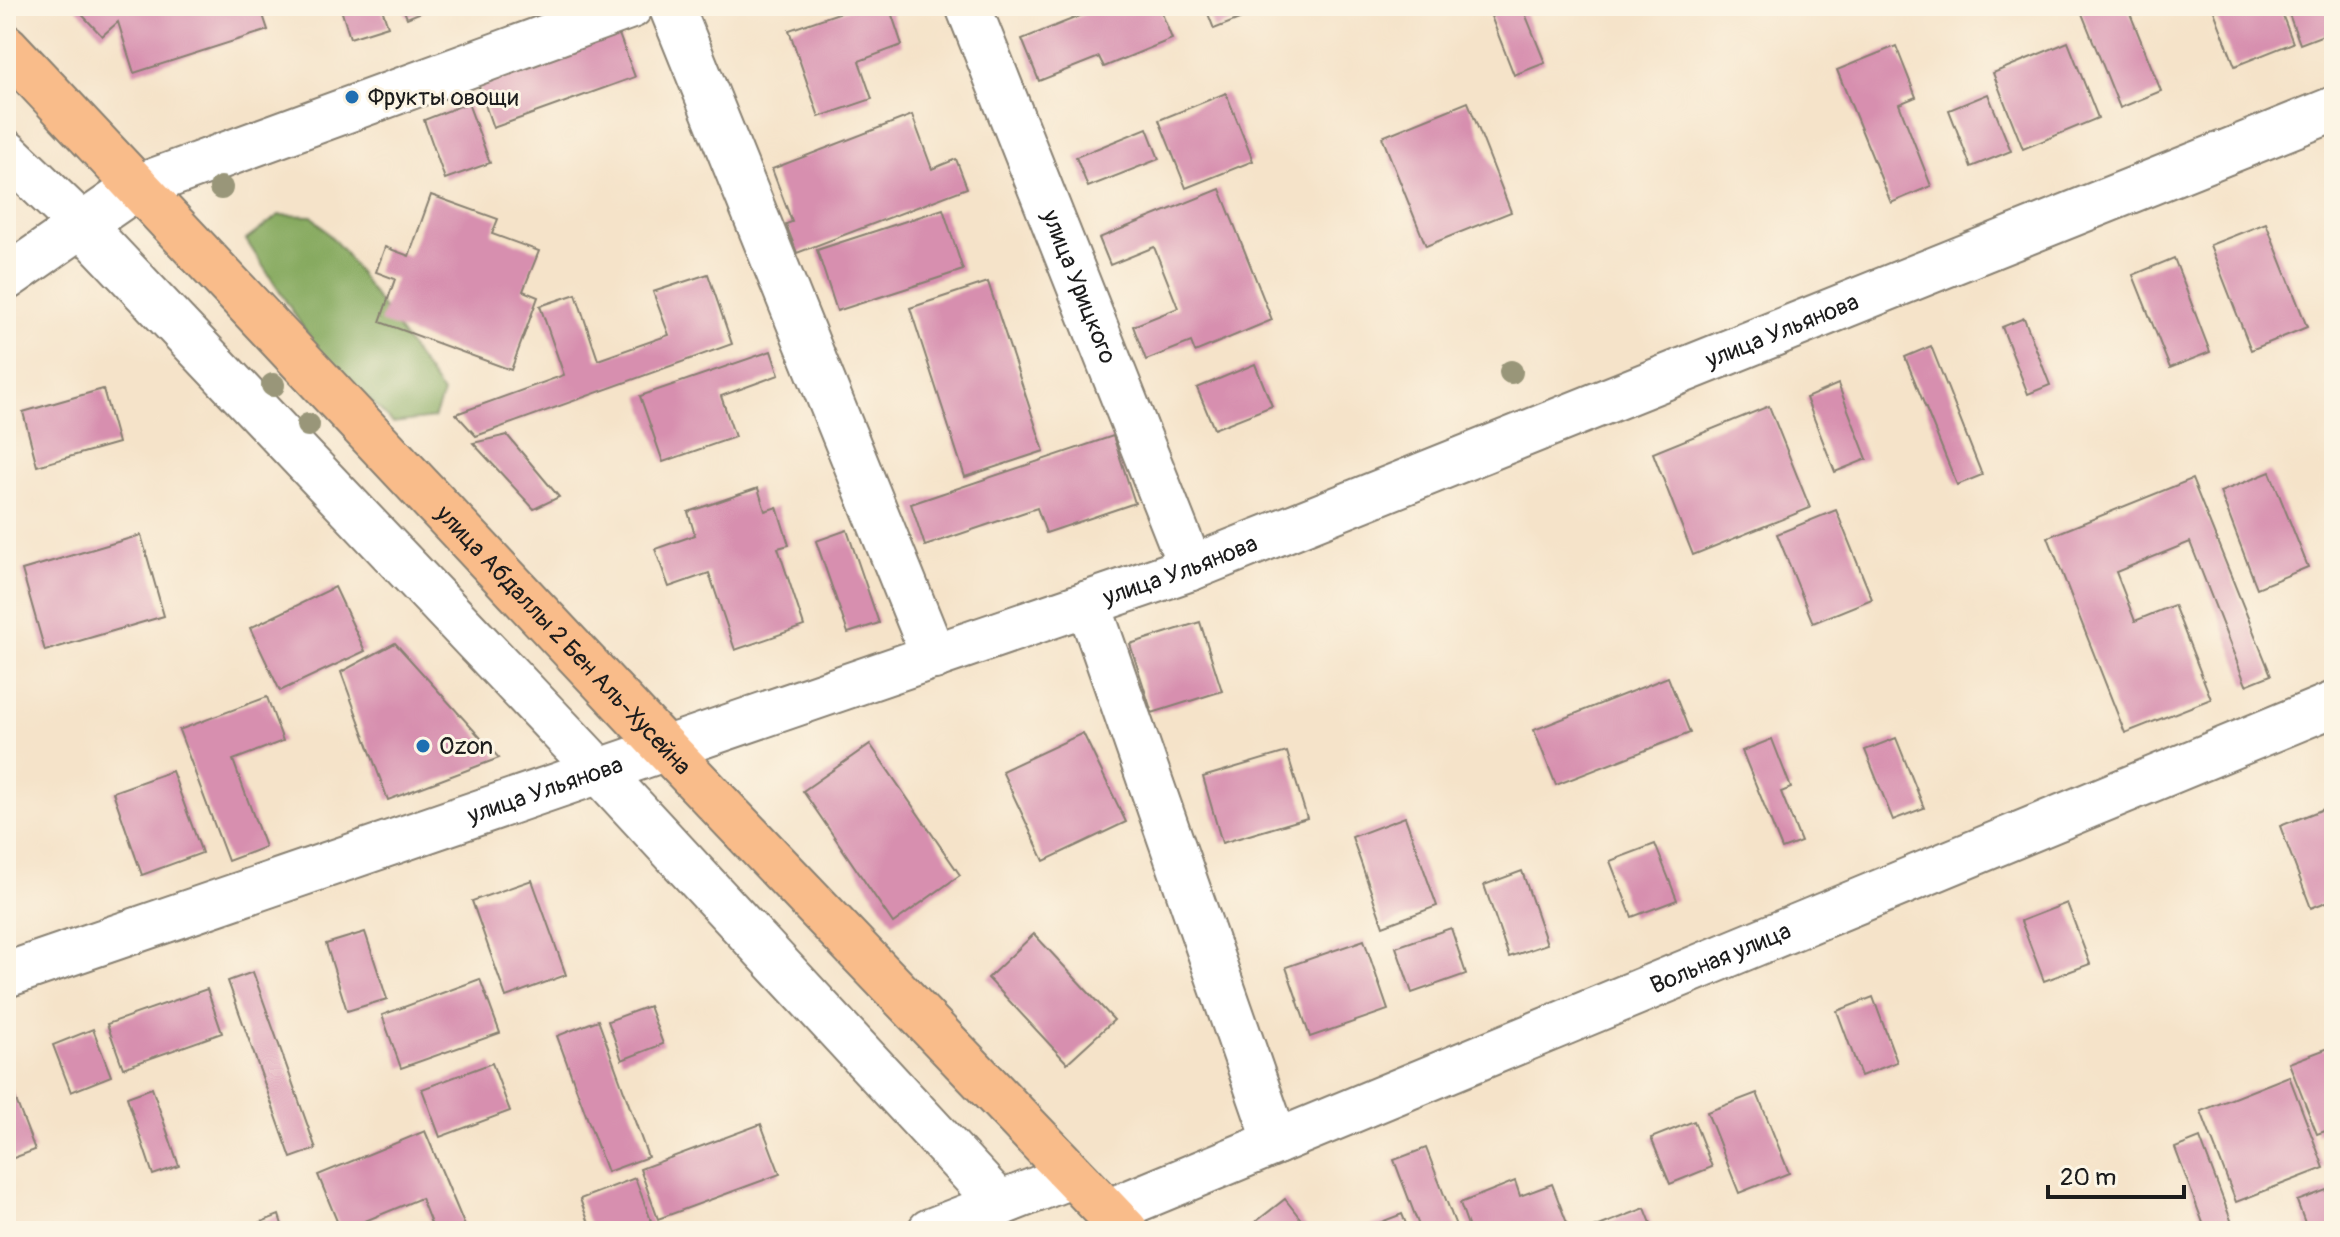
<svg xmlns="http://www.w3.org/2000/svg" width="2340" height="1237" font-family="Pangolin,sans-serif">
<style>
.forest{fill:#87aa60;stroke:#52633e;stroke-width:2}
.building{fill:#d78faf}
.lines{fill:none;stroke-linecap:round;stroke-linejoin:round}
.minor-casing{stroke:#888072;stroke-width:48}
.major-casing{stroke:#888072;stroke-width:48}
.minor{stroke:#fff;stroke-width:44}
.major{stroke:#f9bc8a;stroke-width:44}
.tree{fill:#999679}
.poi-dot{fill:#1f6fb2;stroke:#fcf5e5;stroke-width:3}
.labels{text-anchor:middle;stroke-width:6;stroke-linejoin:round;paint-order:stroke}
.poi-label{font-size:24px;fill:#1c1c1c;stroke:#fcf5e5;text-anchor:start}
.street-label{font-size:24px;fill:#1c1c1c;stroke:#fcf5e5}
</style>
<rect width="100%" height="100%" fill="#fcf5e5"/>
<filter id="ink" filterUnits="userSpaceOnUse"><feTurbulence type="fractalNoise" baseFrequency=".0125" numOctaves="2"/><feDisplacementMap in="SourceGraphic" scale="16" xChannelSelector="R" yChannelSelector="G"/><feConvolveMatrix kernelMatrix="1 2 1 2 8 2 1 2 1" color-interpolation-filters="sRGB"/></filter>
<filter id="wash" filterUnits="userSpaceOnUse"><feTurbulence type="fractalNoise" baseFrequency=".006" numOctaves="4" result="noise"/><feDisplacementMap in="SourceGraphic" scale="32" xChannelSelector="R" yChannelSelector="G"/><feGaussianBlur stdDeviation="1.8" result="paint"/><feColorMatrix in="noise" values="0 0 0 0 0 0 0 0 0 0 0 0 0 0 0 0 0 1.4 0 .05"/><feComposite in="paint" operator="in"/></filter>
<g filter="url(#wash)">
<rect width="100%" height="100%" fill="#f5e3c9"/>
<!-- forest -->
<path class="forest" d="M 279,215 L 312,216 L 343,250 L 443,394 L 434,418 L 393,423 L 317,349 L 246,240 Z"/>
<g id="blocks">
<!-- building -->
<g class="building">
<path d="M 74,6 L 260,6 L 268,30 L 134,73 L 118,22 L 102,36 Z"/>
<path d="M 340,6 L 381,6 L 388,26 L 350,38 Z"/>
<path d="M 402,6 L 436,6 L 407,18 Z"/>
<path d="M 859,6 L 889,6 L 902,45 L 859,61 L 872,99 L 819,117 L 789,30 Z"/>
<path d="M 1105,6 L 1159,6 L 1172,39 L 1104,67 L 1099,57 L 1039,81 L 1022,39 Z"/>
<path d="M 1205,6 L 1243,6 L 1247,16 L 1214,29 Z"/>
<path d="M 1487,6 L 1522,6 L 1545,63 L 1514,75 Z"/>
<path d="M 2079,6 L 2127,6 L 2161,91 L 2120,108 Z"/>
<path d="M 2212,6 L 2279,6 L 2293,43 L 2235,66 Z"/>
<path d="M 2286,6 L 2328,6 L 2334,22 L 2334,31 L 2300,44 Z"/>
<path d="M 617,29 L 635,77 L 493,128 L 477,81 Z"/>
<path d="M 2068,42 L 2098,118 L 2023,149 L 1993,73 Z"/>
<path d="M 1896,46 L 1916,97 L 1899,104 L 1931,186 L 1891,203 L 1837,70 Z"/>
<path d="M 1226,93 L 1253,161 L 1186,188 L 1159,120 Z"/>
<path d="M 1988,94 L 2011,151 L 1971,167 L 1949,110 Z"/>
<path d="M 1468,102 L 1511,212 L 1426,246 L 1382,137 Z"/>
<path d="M 468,103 L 490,163 L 445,179 L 424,120 Z"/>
<path d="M 912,115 L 932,169 L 956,159 L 967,188 L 797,253 L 786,224 L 792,222 L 772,169 Z"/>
<path d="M 1147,128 L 1159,159 L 1088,187 L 1076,157 Z"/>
<path d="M 1220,189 L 1272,320 L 1195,352 L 1191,342 L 1146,360 L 1133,326 L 1178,308 L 1154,247 L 1110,265 L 1099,238 Z"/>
<path d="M 431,195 L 498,219 L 492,234 L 539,251 L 523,291 L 538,297 L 511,370 L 380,322 L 395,279 L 376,272 L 385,247 L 409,256 Z"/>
<path d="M 943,209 L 963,270 L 837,311 L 817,250 Z"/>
<path d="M 2266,223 L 2307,327 L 2251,350 L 2210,245 Z"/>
<path d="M 2174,258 L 2210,352 L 2170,368 L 2133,275 Z"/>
<path d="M 708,274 L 732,344 L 476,436 L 456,414 L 564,375 L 540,306 L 576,294 L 598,360 L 669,335 L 653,292 Z"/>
<path d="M 988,282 L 1044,451 L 965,477 L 910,308 Z"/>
<path d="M 2024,318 L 2050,385 L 2028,394 L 2002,327 Z"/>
<path d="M 1931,346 L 1982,475 L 1957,485 L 1905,357 Z"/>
<path d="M 771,351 L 779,375 L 721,396 L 735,437 L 663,462 L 640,396 Z"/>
<path d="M 1255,364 L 1272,406 L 1214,429 L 1197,388 Z"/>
<path d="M 1838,384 L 1867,459 L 1835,472 L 1806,398 Z"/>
<path d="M 103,389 L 118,443 L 37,466 L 23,412 Z"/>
<path d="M 1769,406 L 1810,508 L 1693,555 L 1653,453 Z"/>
<path d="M 507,435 L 559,497 L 534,509 L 473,443 Z"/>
<path d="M 1113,436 L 1135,503 L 1046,533 L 1037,508 L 925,546 L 911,504 Z"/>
<path d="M 2270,472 L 2308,567 L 2257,588 L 2220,492 Z"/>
<path d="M 2192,479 L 2271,675 L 2246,685 L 2190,542 L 2116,572 L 2135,621 L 2174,605 L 2211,699 L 2125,733 L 2048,537 Z"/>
<path d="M 758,488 L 765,511 L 777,507 L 789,545 L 778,548 L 804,626 L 735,650 L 709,573 L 669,587 L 655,549 L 695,535 L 688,512 Z"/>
<path d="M 1836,510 L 1872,599 L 1813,623 L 1777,534 Z"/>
<path d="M 847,530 L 879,623 L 848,633 L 816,541 Z"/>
<path d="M 141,535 L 164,616 L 45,651 L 22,570 Z"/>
<path d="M 335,587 L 365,651 L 280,691 L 250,628 Z"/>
<path d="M 1200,622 L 1222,691 L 1152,713 L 1130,644 Z"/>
<path d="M 395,643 L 499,758 L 388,800 L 341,672 Z"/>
<path d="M 1668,677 L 1690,733 L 1556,785 L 1534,730 Z"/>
<path d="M 267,697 L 283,741 L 233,760 L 265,847 L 228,861 L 179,730 Z"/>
<path d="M 1083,733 L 1126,822 L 1044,861 L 1002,771 Z"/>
<path d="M 1896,738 L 1924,808 L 1893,820 L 1865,750 Z"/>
<path d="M 1772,739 L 1791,788 L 1781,792 L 1801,842 L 1782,849 L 1742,751 Z"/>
<path d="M 870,744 L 960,875 L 893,923 L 803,791 Z"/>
<path d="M 1287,752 L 1307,818 L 1222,843 L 1203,777 Z"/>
<path d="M 172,771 L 202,853 L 142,875 L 113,792 Z"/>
<path d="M 2334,805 L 2334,899 L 2311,908 L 2280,826 Z"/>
<path d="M 1405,817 L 1437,906 L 1383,926 L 1352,837 Z"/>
<path d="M 1655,844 L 1677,900 L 1632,917 L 1610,861 Z"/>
<path d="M 1522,871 L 1547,944 L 1509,957 L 1484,885 Z"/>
<path d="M 532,880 L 566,975 L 506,997 L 472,901 Z"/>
<path d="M 2067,903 L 2090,964 L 2044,981 L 2021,921 Z"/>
<path d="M 1451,928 L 1466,974 L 1412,993 L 1396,947 Z"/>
<path d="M 365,932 L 387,999 L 347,1011 L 326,944 Z"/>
<path d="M 1034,934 L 1114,1020 L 1067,1063 L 988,978 Z"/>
<path d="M 1364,940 L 1388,1010 L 1310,1037 L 1286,967 Z"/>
<path d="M 253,972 L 316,1149 L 291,1158 L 228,981 Z"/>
<path d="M 480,979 L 500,1033 L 401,1068 L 382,1015 Z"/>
<path d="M 207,989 L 222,1033 L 123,1068 L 107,1024 Z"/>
<path d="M 1873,997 L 1897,1062 L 1861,1076 L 1837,1011 Z"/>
<path d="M 649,1006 L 663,1044 L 622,1060 L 608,1021 Z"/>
<path d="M 598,1020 L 648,1157 L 607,1172 L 557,1036 Z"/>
<path d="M 93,1029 L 111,1076 L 71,1092 L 53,1045 Z"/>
<path d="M 2334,1046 L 2334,1128 L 2317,1134 L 2289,1063 Z"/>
<path d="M 492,1063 L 510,1111 L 440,1137 L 422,1089 Z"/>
<path d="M 6,1074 L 35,1150 L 11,1159 L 6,1148 Z"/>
<path d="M 2289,1076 L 2324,1168 L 2236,1202 L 2201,1111 Z"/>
<path d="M 152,1088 L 179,1166 L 153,1175 L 127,1097 Z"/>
<path d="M 1757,1093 L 1789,1173 L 1739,1193 L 1707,1112 Z"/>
<path d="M 1694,1121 L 1712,1167 L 1670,1184 L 1651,1138 Z"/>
<path d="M 761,1124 L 780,1174 L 658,1219 L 640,1169 Z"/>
<path d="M 425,1131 L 467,1231 L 434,1231 L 421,1198 L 341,1231 L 318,1175 Z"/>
<path d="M 2200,1138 L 2235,1231 L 2206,1231 L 2175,1148 Z"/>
<path d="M 1426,1148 L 1458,1231 L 1421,1231 L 1394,1160 Z"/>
<path d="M 635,1178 L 655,1231 L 592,1231 L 580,1199 Z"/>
<path d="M 1515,1181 L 1520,1196 L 1552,1184 L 1570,1231 L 1470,1231 L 1460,1203 Z"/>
<path d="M 2329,1189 L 2334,1202 L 2334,1231 L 2308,1231 L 2297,1201 Z"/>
<path d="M 1285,1199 L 1310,1231 L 1244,1231 Z"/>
<path d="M 1645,1208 L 1654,1231 L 1586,1231 Z"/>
<path d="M 1402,1214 L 1409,1231 L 1358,1231 Z"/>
<path d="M 279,1215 L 284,1231 L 238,1231 Z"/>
</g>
</g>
</g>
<g filter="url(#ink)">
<use href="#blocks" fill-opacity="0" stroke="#888072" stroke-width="2"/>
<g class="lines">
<!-- minor casing -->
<g class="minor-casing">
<g id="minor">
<path d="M 671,6 L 934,657"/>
<path id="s1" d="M 968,6 L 1191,568"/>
<path d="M 6,152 L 82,225 L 600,772 L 1000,1204"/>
<path d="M 6,278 L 137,187 L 631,6"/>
<path d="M 1088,603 L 1276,1142"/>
<path id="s2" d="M 6,975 L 1191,568 L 2334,109"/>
<path id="s3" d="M 1107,1212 L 2334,704"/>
<path d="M 930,1231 L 1071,1176"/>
</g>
</g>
<!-- major casing -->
<g class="major-casing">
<g id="major">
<path id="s4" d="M 6,47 L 667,750 L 1126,1231"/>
</g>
</g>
<!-- minor -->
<use href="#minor" class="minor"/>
<!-- major -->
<use href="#major" class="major"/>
</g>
<!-- trees -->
<g class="tree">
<circle cx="221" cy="188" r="12"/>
<circle cx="1511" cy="372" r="12"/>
<circle cx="273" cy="385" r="12"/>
<circle cx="308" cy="425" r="12"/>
</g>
</g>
<!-- markers -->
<g class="poi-dot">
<circle cx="352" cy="97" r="8"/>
<circle cx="423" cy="746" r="8"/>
</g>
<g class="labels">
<!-- poi labels -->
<g class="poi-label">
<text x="368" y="105">Фрукты овощи</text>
<text x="439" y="754">Ozon</text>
</g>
<!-- street labels -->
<g class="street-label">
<text dy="8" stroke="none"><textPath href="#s1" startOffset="302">улица Урицкого</textPath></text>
<text dy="8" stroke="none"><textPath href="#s2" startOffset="1890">улица Ульянова</textPath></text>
<text dy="8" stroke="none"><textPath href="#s2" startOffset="1242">улица Ульянова</textPath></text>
<text dy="8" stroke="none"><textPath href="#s4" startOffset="814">улица Абдаллы 2 Бен Аль-Хусейна</textPath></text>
<text dy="8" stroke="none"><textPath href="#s2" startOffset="570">улица Ульянова</textPath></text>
<text dy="8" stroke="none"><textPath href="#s3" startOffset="664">Вольная улица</textPath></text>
</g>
</g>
<!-- margin -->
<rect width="2340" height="1237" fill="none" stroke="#fcf5e5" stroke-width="32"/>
<!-- scale -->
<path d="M2048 1185v12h136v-12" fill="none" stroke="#1c1c1c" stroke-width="4"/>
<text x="2060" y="1185" font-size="24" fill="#1c1c1c" stroke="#fcf5e5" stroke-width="6" paint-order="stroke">20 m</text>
</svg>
